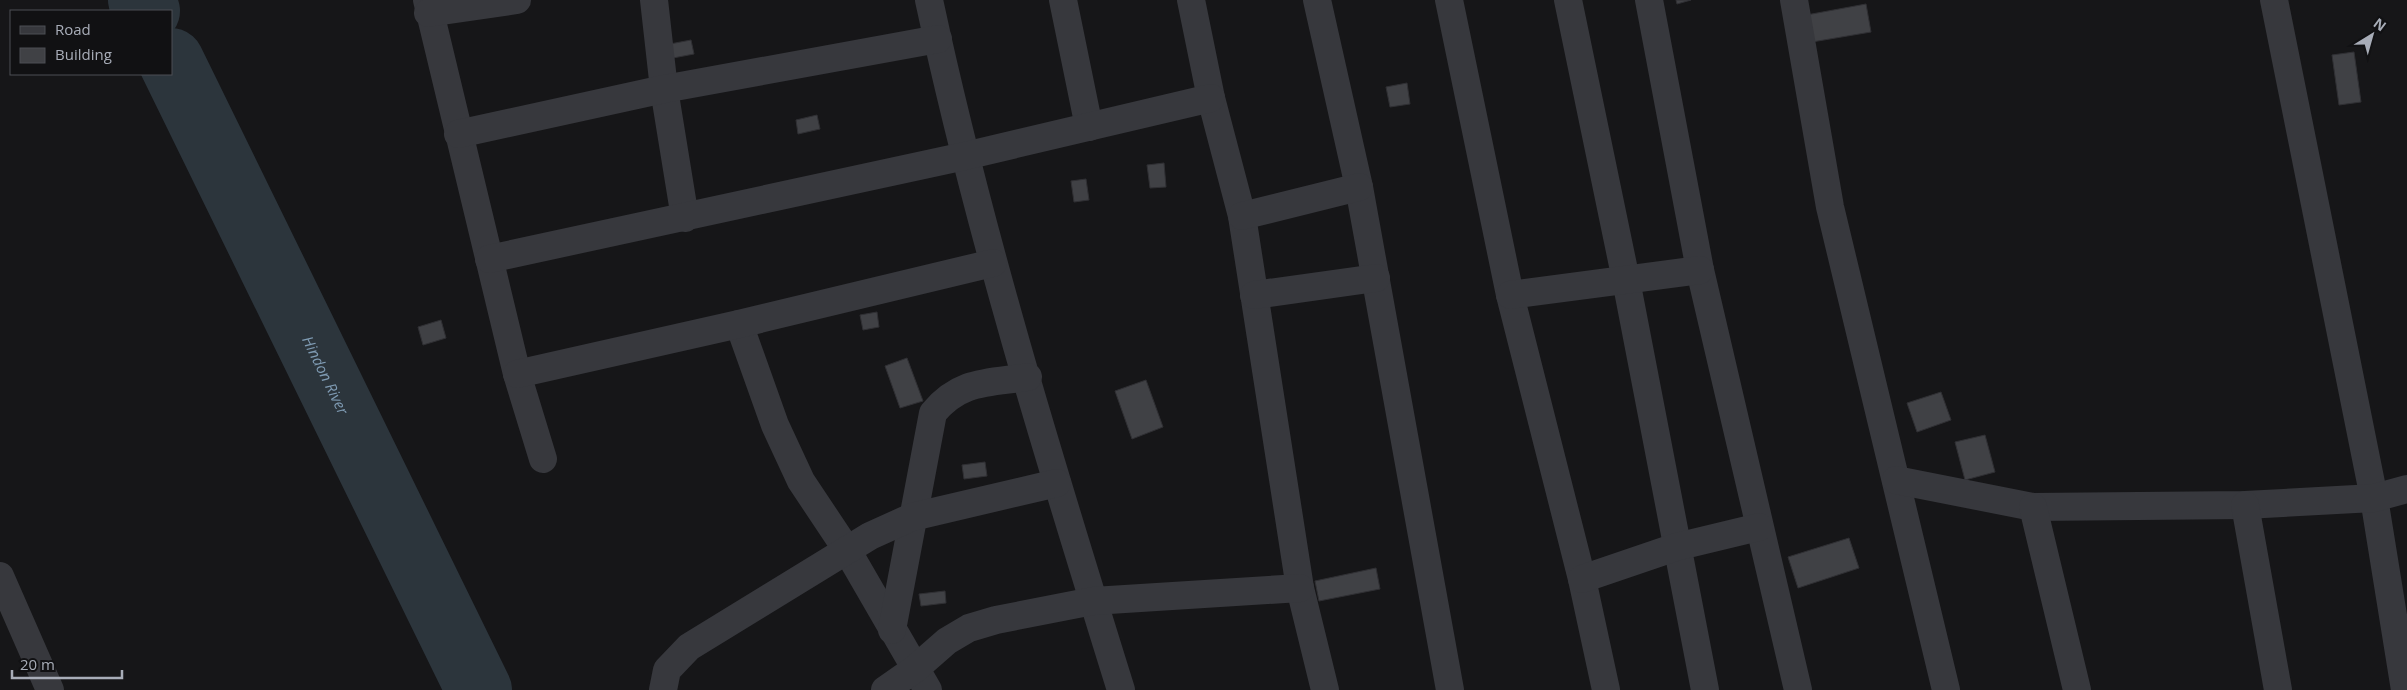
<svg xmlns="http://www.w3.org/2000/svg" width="2407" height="690" font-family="'Open Sans',sans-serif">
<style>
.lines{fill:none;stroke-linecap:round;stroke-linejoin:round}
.river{stroke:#2c353c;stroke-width:66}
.building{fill:#404145;stroke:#303034}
.street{stroke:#37383d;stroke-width:28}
.labels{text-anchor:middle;stroke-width:4;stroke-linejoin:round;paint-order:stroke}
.water-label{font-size:15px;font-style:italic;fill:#7f9bb3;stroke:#111113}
</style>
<rect width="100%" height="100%" fill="#161618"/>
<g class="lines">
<!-- river -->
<g class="river">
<path d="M 141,0 L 147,11"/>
<path id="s1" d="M 171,61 L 479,690"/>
</g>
</g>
<!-- building -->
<g class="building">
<path d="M 1676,0 L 1691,0 L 1677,4 Z"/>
<path d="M 1866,4 L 1871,32 L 1806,43 L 1801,16 Z"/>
<path d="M 691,40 L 694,54 L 673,58 L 670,44 Z"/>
<path d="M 2354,52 L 2361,102 L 2339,105 L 2332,55 Z"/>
<path d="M 1407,83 L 1410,104 L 1390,107 L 1386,87 Z"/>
<path d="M 817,115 L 820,129 L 798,134 L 796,120 Z"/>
<path d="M 1164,163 L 1166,187 L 1150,188 L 1147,165 Z"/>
<path d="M 1086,179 L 1089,200 L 1074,202 L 1071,181 Z"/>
<path d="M 877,312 L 879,327 L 863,330 L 860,315 Z"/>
<path d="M 441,320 L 446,338 L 423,345 L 418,327 Z"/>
<path d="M 907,358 L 923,401 L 900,408 L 885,366 Z"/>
<path d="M 1146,380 L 1163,427 L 1132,439 L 1115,391 Z"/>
<path d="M 1941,392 L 1951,420 L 1917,432 L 1907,403 Z"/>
<path d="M 1985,435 L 1995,472 L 1965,480 L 1955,442 Z"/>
<path d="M 985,462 L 987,476 L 964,479 L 962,465 Z"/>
<path d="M 1849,538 L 1859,568 L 1798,588 L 1788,557 Z"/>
<path d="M 1376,568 L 1380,589 L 1319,601 L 1315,581 Z"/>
<path d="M 945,591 L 946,603 L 921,606 L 919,594 Z"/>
</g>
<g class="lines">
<!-- street -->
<g class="street">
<path d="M 427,0 L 517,374 L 543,459"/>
<path d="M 654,0 L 664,89 L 685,218"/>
<path d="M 929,0 C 979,233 1050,462 1121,690"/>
<path d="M 1063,0 L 1089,127"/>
<path d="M 1191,0 L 1211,98 L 1242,216 L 1300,588 L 1325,690"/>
<path d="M 1317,0 L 1359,187 L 1450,690"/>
<path d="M 1449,0 L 1510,295 L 1582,579 L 1606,690"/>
<path d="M 1568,0 L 1626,280 L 1705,690"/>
<path d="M 1649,0 L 1700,270 L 1798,690"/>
<path d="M 1794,0 L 1830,207 L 1946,690"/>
<path d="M 2274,0 L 2374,498 L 2405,690"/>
<path d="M 428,13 L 517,0"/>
<path d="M 458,134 L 664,89 L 938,39"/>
<path d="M 1242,216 L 1359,187"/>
<path d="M 489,259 L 965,156 L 1211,98"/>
<path d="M 1254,295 L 1376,278"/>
<path d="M 1510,295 L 1700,270"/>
<path d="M 739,324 L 775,425 L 801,481 L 847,550 L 928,690"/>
<path d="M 517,374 L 739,324 L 993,263"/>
<path d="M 1896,480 L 2033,507 L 2245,505 L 2374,498 L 2407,489"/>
<path d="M 2245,505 L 2278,690"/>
<path d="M 2033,507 L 2077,690"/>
<path d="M 0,576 L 50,690"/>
<path d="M 1582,579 L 1676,547 L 1759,527"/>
<path d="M 892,630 L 933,413 C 960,380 988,383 1028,377"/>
<path d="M 663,690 L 667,670 L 689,647 L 870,536 L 912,517 L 1057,483"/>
<path d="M 885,690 L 915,669 L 947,641 L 969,628 L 996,620 L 1093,601 L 1300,588"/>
</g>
</g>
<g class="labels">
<!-- water labels -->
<g class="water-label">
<text dy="5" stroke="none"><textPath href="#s1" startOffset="350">Hindon River</textPath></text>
</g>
</g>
<!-- legend -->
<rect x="10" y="10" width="162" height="65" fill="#111113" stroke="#4d4f55"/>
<rect x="20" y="26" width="25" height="8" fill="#37383d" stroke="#4d4f55"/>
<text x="55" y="35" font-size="15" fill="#a8adb8">Road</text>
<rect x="20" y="48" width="25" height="15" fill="#404145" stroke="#4d4f55"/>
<text x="55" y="60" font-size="15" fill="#a8adb8">Building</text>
<!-- north arrow -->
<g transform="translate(2372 35) rotate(37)" stroke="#111113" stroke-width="4" paint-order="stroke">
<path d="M0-4L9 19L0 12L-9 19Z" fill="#a8adb8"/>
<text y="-8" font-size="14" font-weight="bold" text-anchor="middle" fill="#a8adb8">N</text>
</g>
<!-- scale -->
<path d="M12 670v8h110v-8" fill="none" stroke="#a8adb8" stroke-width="2.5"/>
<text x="20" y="670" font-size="15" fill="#a8adb8" stroke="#111113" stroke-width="4" paint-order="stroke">20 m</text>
</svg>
